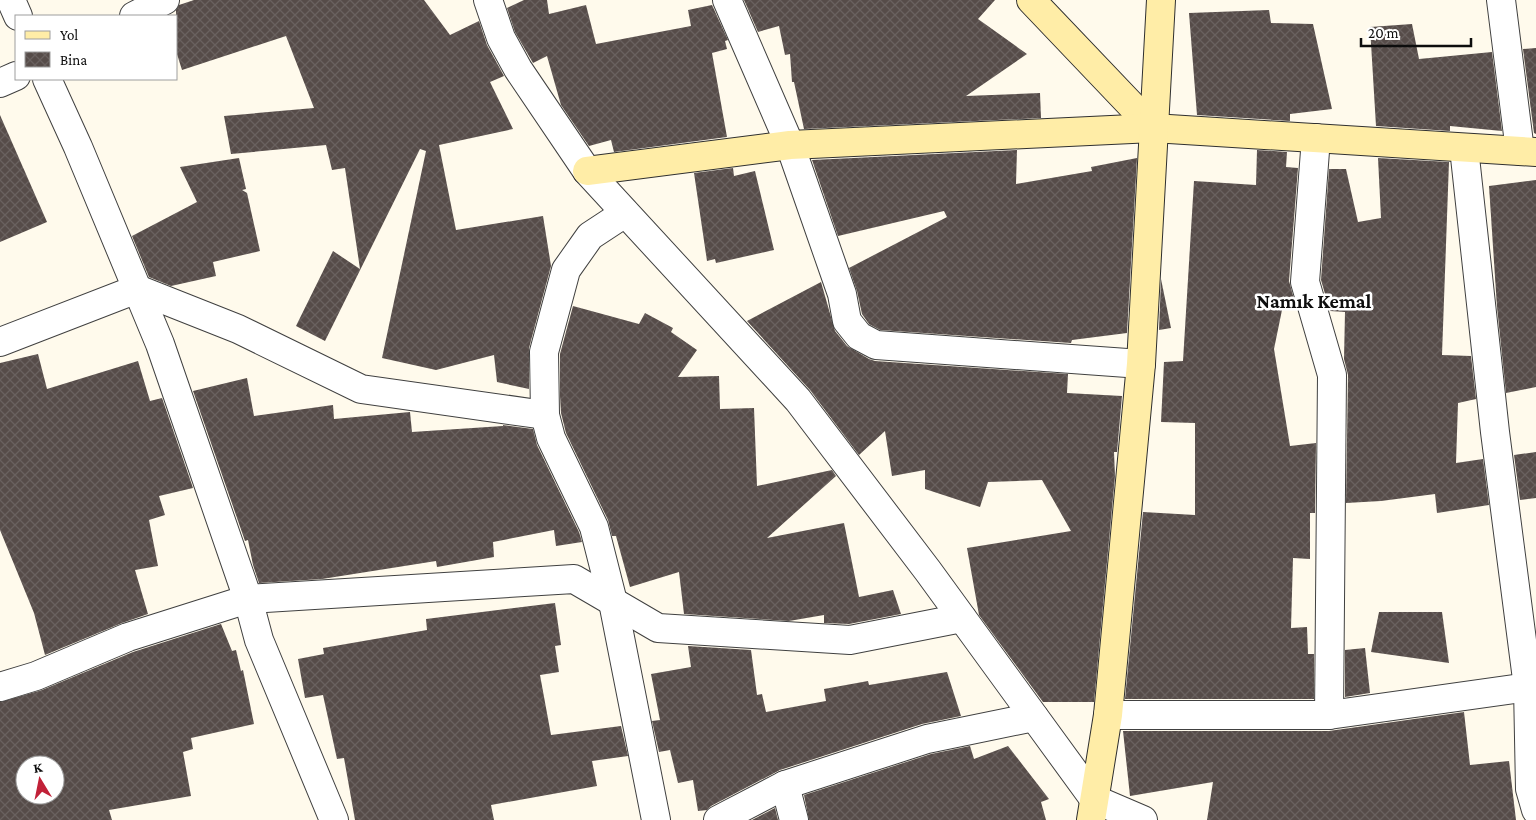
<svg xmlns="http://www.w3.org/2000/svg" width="1536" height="820" font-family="'Crimson Pro',serif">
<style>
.building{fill:url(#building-cross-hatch);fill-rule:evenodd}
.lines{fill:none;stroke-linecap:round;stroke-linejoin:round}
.street-casing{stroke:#404040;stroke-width:30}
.secondary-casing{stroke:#2f2f2f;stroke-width:30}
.street{stroke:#fff;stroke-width:28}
.secondary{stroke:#ffeda7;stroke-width:28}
.labels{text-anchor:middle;stroke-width:5;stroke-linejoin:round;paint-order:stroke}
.district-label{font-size:20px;font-weight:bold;fill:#0d0d0d;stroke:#fff}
</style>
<defs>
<pattern id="building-cross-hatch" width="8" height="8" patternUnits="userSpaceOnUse" patternTransform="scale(1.25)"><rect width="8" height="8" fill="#564c49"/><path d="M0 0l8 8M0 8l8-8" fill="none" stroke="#69615f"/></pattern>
</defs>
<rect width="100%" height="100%" fill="#fffaec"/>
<!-- building -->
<g class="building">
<path d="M 194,0 L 424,0 L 450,35 L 479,21 L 487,45 L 504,76 L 490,82 L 513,129 L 439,145 L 456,230 L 543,216 L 551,266 L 529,348 L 529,389 L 497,382 L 494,355 L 436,370 L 382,358 L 426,151 L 420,149 L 325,341 L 296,326 L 333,251 L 360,269 L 345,168 L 332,170 L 326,145 L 231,154 L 224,116 L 314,108 L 286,36 L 182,70 L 176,51 L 176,10 L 179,5 Z"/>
<path d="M 524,0 L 547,0 L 549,14 L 586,5 L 596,44 L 691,26 L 688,10 L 712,5 L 728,40 L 725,41 L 727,49 L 712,53 L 727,137 L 614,152 L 611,140 L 589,146 L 561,105 L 547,56 L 533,63 L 515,32 L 507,8 Z"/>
<path d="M 744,0 L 995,0 L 978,19 L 1027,54 L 966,96 L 1040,93 L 1041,118 L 804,129 L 794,82 L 792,82 L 790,54 L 785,55 L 779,26 L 758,32 Z"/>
<path d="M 1269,10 L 1271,23 L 1313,24 L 1332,109 L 1290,114 L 1290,121 L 1197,115 L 1189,13 Z"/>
<path d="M 1412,24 L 1419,59 L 1492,52 L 1502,131 L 1450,126 L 1450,131 L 1376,126 L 1370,27 Z"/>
<path d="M 1536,48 L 1536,134 L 1534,133 L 1523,49 Z"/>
<path d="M 0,115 L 47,222 L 0,242 Z"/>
<path d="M 1017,150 L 1016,184 L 1092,171 L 1091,167 L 1137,158 L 1127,333 L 1072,340 L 1071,343 L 880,330 L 869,324 L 862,314 L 857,291 L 849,268 L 947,217 L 944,211 L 838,236 L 812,160 Z"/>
<path d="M 1257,150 L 1287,152 L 1286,167 L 1298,168 L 1289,281 L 1297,310 L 1282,310 L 1274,349 L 1290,446 L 1316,443 L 1315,513 L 1310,513 L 1310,559 L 1293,558 L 1291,628 L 1307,627 L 1308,654 L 1314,654 L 1314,699 L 1125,699 L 1143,512 L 1195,515 L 1195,423 L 1161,422 L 1164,362 L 1183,361 L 1194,181 L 1256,185 Z"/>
<path d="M 239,158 L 246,189 L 242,190 L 247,193 L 260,251 L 213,262 L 216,276 L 171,286 L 149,277 L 132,236 L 197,202 L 180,167 Z"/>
<path d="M 1378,158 L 1449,162 L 1442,355 L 1471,356 L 1476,399 L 1458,403 L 1456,463 L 1483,459 L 1489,505 L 1437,513 L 1435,494 L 1381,501 L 1346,503 L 1348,375 L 1344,359 L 1345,312 L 1330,311 L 1321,280 L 1329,169 L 1346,169 L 1358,222 L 1381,218 Z"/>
<path d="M 733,168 L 734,176 L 755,171 L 774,250 L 716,263 L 715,259 L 707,261 L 694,173 Z"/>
<path d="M 1536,180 L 1536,387 L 1506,393 L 1497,307 L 1489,186 Z"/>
<path d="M 1161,279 L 1171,328 L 1159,330 Z"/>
<path d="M 821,282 L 835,331 L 847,346 L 869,359 L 875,361 L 1068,374 L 1067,393 L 1122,396 L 1117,452 L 1114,452 L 1115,476 L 1094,702 L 1043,702 L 979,615 L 967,548 L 1071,531 L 1042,480 L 988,482 L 980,507 L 925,489 L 925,470 L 892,476 L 885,431 L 859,455 L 810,390 L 747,321 Z"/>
<path d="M 573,306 L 639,324 L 645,313 L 673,328 L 671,332 L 697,350 L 678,377 L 719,376 L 720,409 L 754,408 L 757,486 L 832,470 L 836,476 L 767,538 L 844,523 L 859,597 L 893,590 L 901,614 L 849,624 L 824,623 L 824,615 L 789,621 L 684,614 L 679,572 L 630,587 L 616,536 L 612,536 L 608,520 L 566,433 L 561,413 L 560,396 L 563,396 L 560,396 L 560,354 Z"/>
<path d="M 38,354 L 47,389 L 138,361 L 150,401 L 162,398 L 193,488 L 159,496 L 165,515 L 149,520 L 158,566 L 135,570 L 148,614 L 122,623 L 45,655 L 34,613 L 0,530 L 0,363 Z"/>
<path d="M 247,378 L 254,416 L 333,405 L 334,419 L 410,412 L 412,432 L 503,426 L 503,425 L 533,429 L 537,445 L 579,532 L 582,542 L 556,546 L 554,530 L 493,542 L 494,557 L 437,567 L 436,561 L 322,579 L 259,583 L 253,565 L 248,540 L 245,541 L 193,391 Z"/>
<path d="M 1536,452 L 1536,498 L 1520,500 L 1514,455 Z"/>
<path d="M 555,603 L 561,645 L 555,646 L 559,672 L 540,675 L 551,735 L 621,726 L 628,756 L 592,761 L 597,786 L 491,805 L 494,820 L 355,820 L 344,758 L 337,759 L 323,695 L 305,698 L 298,659 L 324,654 L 323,648 L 427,630 L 426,619 Z"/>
<path d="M 1379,612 L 1442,612 L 1449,663 L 1371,652 Z"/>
<path d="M 221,624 L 232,651 L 236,650 L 241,671 L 243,670 L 254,724 L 191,738 L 193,749 L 183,752 L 191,796 L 109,810 L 112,820 L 0,820 L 0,702 L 42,690 L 133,652 ZM 25,765 L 55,765 L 55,795 L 25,795 Z"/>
<path d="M 688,646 L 751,650 L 757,695 L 762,694 L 766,712 L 826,701 L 824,689 L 868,681 L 869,685 L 947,672 L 961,716 L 922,724 L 780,770 L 711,806 L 707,810 L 698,811 L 693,780 L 678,783 L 670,750 L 659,752 L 652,721 L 660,720 L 651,674 L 691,667 Z"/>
<path d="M 1365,648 L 1370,693 L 1345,697 L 1345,650 Z"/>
<path d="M 1464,712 L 1470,765 L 1509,761 L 1516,820 L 1207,820 L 1213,782 L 1130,796 L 1123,731 L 1329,731 Z"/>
<path d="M 970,746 L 974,759 L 1008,746 L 1049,799 L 1041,802 L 1046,820 L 809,820 L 804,795 L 931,754 Z"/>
<path d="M 775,808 L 778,820 L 752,820 Z"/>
</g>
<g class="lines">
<!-- street casing -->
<g class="street-casing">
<g id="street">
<path d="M 11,0 L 18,16"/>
<path d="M 488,0 L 501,38 L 518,69 L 587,171 L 798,400 L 928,571 L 1094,799 L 1143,820"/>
<path d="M 727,0 L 790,145 L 842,294 L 847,321 L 859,336 L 876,345 L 1141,364"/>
<path d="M 1501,0 L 1520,151"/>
<path d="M 134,16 L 165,0"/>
<path d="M 47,79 L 78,147 L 160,344 L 248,599 L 259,640 L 334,820"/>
<path d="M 0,83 L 16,76"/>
<path d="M 1316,138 L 1305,282 L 1332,375 L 1329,715"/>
<path d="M 1464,148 L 1495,432 L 1528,687 L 1530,789 L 1536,810"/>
<path d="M 625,213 L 590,236 L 566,270 L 544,352 L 545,415 L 551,438 L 594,527 L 613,602 L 656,820"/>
<path d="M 0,342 L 137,289 L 238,329 L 361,389 L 545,415"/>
<path d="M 0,687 L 36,676 L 128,637 L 248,599 L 574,579 L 658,628 L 850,640 L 962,618"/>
<path d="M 1108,715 L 1329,715 L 1536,686"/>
<path d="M 785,785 L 794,820"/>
<path d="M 718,820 L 785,785 L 927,739 L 1034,717"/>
</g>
</g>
<!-- secondary casing -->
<g class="secondary-casing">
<g id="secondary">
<path d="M 1031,0 L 1153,128"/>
<path d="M 587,171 L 790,145 L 1153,128 L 1536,152"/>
<path d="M 1091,820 L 1108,715 L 1141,364 L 1161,0"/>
</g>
</g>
<!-- street -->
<use href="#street" class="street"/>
<!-- secondary -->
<use href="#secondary" class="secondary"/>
</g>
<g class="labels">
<!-- district labels -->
<g class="district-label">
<text x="1314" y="308">Namık Kemal</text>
</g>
</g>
<!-- legend -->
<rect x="15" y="15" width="162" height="65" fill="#ffffff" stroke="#9e9e9e"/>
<rect x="25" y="31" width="25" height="8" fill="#ffeda7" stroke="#9e9e9e"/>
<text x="60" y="40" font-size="15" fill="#0d0d0d">Yol</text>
<rect x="25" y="52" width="25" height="15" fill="url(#building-cross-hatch)" stroke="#9e9e9e"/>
<text x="60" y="65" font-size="15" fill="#0d0d0d">Bina</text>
<!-- north arrow -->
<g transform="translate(40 780) rotate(350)"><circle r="24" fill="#ffffff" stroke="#9e9e9e"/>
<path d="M0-4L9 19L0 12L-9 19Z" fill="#c12138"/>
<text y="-8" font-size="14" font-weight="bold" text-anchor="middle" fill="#0d0d0d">K</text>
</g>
<!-- scale -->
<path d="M1361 38v8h110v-8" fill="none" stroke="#0d0d0d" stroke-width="2.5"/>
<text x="1368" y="38" font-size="15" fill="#0d0d0d" stroke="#ffffff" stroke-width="4" paint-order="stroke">20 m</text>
</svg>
